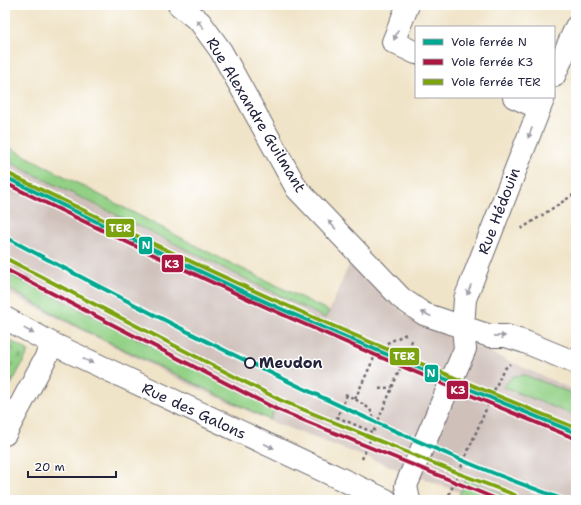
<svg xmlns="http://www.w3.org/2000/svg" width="581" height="505" font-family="'Shantell Sans',sans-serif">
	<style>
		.industrial { fill: #cfc0ba }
		.green { fill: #92d085; stroke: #5a7960 }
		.cemetery { fill: url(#cemetery-stones); stroke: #5a7960 }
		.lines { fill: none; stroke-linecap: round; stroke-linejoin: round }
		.street-casing { stroke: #6a666c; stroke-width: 24 }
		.path { stroke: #6a666c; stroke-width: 2.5; stroke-dasharray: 3 3; stroke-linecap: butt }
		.street { stroke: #fff; stroke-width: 22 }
		.rail-1-casing { stroke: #fff; stroke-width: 7 }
		.rail-2-casing { stroke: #fff; stroke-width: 7 }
		.rail-3-casing { stroke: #fff; stroke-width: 7 }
		.rail-1 { stroke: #00a88f; stroke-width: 4 }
		.rail-2 { stroke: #aa1743; stroke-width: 4 }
		.rail-3 { stroke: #7ba20f; stroke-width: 4 }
		.oneway { fill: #9c9ca7 }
		.stop-dot { fill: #fff; stroke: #22223b; stroke-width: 2 }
		.labels { text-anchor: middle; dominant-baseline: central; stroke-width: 3; stroke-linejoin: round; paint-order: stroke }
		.street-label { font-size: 15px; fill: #22223b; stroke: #fff }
		.stop-label { font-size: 15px; font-weight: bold; fill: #22223b; stroke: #fff; text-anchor: start }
		.line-badge { stroke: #fff; stroke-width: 1.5 }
		.badge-label { font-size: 11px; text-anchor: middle; font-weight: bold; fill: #fff }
	</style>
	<defs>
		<pattern id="cemetery-stones" width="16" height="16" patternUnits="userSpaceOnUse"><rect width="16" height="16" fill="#92d085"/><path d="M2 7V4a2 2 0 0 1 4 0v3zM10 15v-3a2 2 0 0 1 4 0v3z" fill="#7eb274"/></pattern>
	</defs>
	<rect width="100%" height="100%" fill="#fff"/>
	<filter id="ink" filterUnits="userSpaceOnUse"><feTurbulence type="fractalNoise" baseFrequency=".025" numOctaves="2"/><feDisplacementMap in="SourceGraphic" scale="8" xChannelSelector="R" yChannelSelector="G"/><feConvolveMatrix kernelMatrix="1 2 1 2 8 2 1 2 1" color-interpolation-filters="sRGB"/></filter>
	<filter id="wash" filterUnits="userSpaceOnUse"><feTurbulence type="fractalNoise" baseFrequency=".012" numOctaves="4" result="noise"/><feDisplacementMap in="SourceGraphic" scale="16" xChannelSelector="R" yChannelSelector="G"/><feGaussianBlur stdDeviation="0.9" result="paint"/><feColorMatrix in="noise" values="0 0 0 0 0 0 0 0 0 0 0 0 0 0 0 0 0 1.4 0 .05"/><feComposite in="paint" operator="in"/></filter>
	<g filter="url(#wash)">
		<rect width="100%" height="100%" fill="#f0e4c8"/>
		<path class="industrial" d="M5,156L104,210L329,311L350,263L406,315L576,391V500H480L272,422L188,384L5,292Z"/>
		<path class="green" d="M5,145L212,254L329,311L325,318L5,160Z
			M5,272L275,408L270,420L86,331L5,287Z
			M525,375L576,395V416L503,387L513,376Z
			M466,479L517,500H457Z"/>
		<path class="cemetery" d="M5,338L29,351L5,396Z"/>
	</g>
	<g filter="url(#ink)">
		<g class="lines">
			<defs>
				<path id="street" d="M179,5L200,22L221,51L297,189L401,298L424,314L490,336H506L525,342L576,363
					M408,5L393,42L416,53
					M554,76L576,27
					M514,97L539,108
					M5,318L53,344L386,500
					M5,434L53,344
					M409,500L406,486L408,481L465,349L463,327L465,299L544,97"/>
			</defs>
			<use href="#street" class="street-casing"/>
			<path class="path" d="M521,229L576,193
				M379,389L392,387
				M345,394L355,399L370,409L376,423
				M347,395L337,417L372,432
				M355,399L379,347L406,334
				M362,459L413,338
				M446,500L449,495L503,370L510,364"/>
			<use href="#street" class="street"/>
			<defs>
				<path id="rail-1" d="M5,177C95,221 186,266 277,307C376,351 476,392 576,433
					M5,237C158,318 312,397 471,464C502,477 533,488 564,500"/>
				<path id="rail-2" d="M5,183C95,227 185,271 277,312C375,356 474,397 574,438
					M5,269L276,409L499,500"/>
				<path id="rail-3" d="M7,173C97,217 187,261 279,302C377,346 476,387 576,428
					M7,259L280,400L460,474L515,495"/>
			</defs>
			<use href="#rail-1" class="rail-1-casing"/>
			<use href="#rail-2" class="rail-2-casing"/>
			<use href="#rail-3" class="rail-3-casing"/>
			<use href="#rail-1" class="rail-1"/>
			<use href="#rail-2" class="rail-2"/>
			<use href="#rail-3" class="rail-3"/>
		</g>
		<defs><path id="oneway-solid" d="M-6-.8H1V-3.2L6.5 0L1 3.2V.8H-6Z"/></defs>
		<g class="oneway">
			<use href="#oneway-solid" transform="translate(200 24) rotate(-132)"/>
			<use href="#oneway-solid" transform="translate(396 35) rotate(113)"/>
			<use href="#oneway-solid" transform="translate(530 133) rotate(111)"/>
			<use href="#oneway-solid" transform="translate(332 225) rotate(-133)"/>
			<use href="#oneway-solid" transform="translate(469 290) rotate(111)"/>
			<use href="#oneway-solid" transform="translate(426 314) rotate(-155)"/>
			<use href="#oneway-solid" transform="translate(29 331) rotate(29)"/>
			<use href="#oneway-solid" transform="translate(500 336) rotate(1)"/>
			<use href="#oneway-solid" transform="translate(88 361) rotate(25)"/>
			<use href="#oneway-solid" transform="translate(269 446) rotate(25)"/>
		</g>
	</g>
	<circle class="stop-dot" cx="250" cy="363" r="5"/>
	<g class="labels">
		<g class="street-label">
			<text transform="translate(256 115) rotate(59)">Rue Alexandre Guilmant</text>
			<text transform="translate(499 211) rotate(-69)">Rue Hédouin</text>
			<text transform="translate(194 411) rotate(25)">Rue des Galons</text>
		</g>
		<g class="stop-label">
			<text x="259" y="363">Meudon</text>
		</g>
	</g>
	<g class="line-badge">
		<rect x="105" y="218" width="30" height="20" rx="4" fill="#7ba20f"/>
		<rect x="138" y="236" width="15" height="19" rx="4" fill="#00a88f"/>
		<rect x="161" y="254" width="23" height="19" rx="4" fill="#aa1743"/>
		<rect x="389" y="347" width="31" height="19" rx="4" fill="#7ba20f"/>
		<rect x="424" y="364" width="15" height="19" rx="4" fill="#00a88f"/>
		<rect x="446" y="380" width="23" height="20" rx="4" fill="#aa1743"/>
	</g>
	<g class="badge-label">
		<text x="120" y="232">TER</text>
		<text x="146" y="249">N</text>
		<text x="172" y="268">K3</text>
		<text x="404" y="360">TER</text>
		<text x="431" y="377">N</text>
		<text x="458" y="394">K3</text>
	</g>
	<rect width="581" height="505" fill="none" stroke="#fff" stroke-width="20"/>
	<rect x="415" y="26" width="140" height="72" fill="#ffffff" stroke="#a7a7b1"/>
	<rect x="423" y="39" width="20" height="6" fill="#00a88f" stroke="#a7a7b1"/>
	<text x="451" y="46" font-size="12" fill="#22223b">Voie ferrée N</text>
	<rect x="423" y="59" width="20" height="6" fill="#aa1743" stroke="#a7a7b1"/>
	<text x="451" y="66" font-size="12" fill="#22223b">Voie ferrée K3</text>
	<rect x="423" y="79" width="20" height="6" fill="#7ba20f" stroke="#a7a7b1"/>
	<text x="451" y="86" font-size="12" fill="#22223b">Voie ferrée TER</text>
	<path d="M28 471v6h88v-6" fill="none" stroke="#22223b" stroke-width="2"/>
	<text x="34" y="471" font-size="12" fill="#22223b" stroke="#ffffff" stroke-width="3" paint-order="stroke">20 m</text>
</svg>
